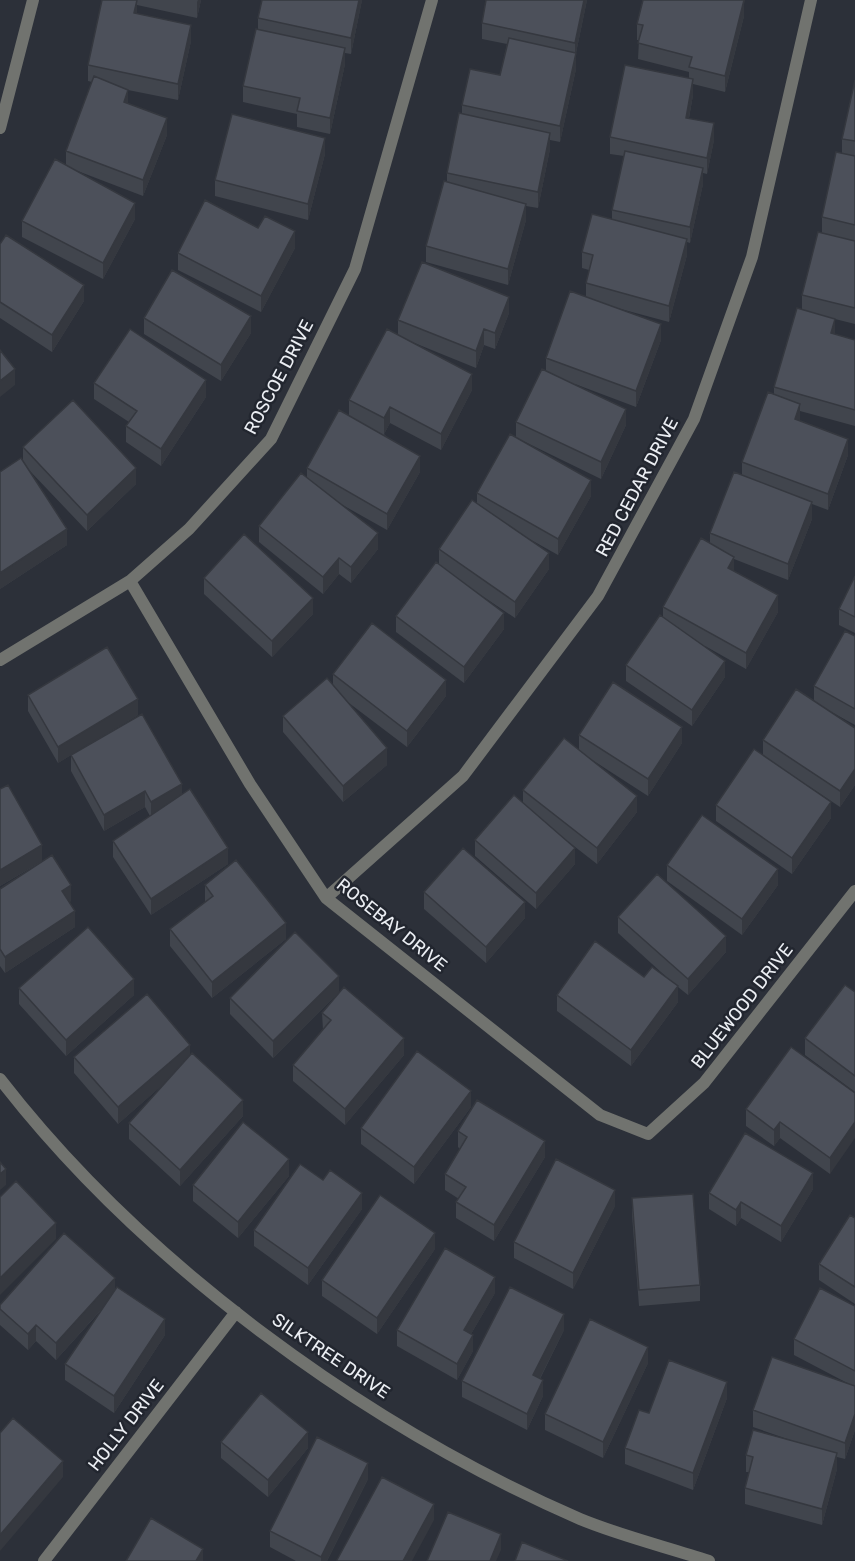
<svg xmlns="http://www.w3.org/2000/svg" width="855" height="1561" font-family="Rubik,sans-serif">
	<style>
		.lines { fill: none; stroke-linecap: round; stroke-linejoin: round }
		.minor { stroke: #71736f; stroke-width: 12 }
		.wall { fill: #41454d }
		.shaded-wall { fill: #35383f }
		.building { fill: #4c505a; stroke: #35383f; stroke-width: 1.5 }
		.labels { text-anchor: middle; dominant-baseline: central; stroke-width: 5; stroke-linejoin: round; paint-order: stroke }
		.street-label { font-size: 18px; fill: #ebeef3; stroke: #22262f }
	</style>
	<rect width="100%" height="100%" fill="#2c3039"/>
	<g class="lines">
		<path class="minor" d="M0,128L33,0
			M130,581L250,784L326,898L600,1115L648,1134L704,1083L855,891
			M0,660L130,581L189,529L271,439L355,269L432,0
			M326,898L463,776L598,596L694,419L752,257L811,0
			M0,1079C143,1264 366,1426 580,1519C621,1536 667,1547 709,1561
			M44,1561L236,1312"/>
	</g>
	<path class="wall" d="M102,0H201L197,18L137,5V14L191,41L178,100L128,90V104L167,135L143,196L75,170L135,219L103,279L22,237V221L66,166V151L92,82L88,81V65Z
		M362,0L351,54L345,53V64L330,134L297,127V114L243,102V86L258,29V18Z
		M587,0L576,53V69L560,142L550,140V149L538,208L526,206V220L508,285L426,262V246L447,182V173L462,114V105L500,75L507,44L482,39V23Z
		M744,5V16L725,92L693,84V95L689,118L714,140L707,174L703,173V184L690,243L687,242V255L669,322L617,308L661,340L636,407L575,384L626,425L601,479L523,441L591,496L558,555L524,536L549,569L515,618L466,585L504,629L464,683L396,632V616L439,565V549L477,503V493L516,437V422L546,371V358L586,296V283L589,270L582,268V252L612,219V210L624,156L610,154V137L689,78V72L638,59L639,40H637V24Z
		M855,80V241L839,237L855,241V324L835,319V335L855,340V426L800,411L799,421L848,455L828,510L812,504V519L788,580L734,559V571L778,612L746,669L705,646L725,677L692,726L626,681V665L663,617V607L710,543V533L742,475V462L774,395V387L802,309V295L822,233V217L842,153V139Z
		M325,154L308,220L215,196V180Z
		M0,244L84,301L52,352L0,318Z
		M295,248L261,312L178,270V253Z
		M509,313L495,349L484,345L476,368L412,342L472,390L441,450L390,423L384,434L420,472L387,530L339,503L378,549L351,583L339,574L323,594L259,542V526L307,477V468L349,416V400L398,335V320Z
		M144,318L251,333L221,381L144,334Z
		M94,383L206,397L161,466L126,442V426L129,422L94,399Z
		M23,447L136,484L87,531L29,470L67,545L0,589V472L23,461Z
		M855,576V633L839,625V609Z
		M204,578L313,614L272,657L204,594Z
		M855,636V725L826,709L855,728V785L840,807L807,785L831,818L792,874L716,821V805L763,754V740L814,701V686Z
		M333,674L446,696L407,747L345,700L387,765L343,802L283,732V716L333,686Z
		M28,695L138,715L72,755L182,795L228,864L151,915L113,857V841L150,816L145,807L104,831L71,771V755L58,763L28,711Z
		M579,735L682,743L648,796L583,754L637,812L597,864L561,836L575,864L536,909L475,856V840L523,803V790L579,750Z
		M0,789L42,861L71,901L69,902L75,927L5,973L0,966V889L41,862L0,886Z
		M667,865L778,885L742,935L667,881Z
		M205,885L286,939L212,998L170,946V929L205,902Z
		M424,892L525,918L486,963L424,909Z
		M618,917L726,952L688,995L678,987V1002L631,1066L557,1011V995L644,977L673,983L618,933Z
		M19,988L134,995L66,1056L19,1004Z
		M339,992L273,1058L230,1014V998Z
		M855,992V1092L805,1055V1038Z
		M322,1013L404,1055L345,1125L293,1081V1065L323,1030Z
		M190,1056L243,1116L180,1186L129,1139V1123L168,1080L118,1124L74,1073V1057Z
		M855,1093L830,1174L780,1138L774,1146L746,1126V1109Z
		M471,1107L414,1184L361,1144V1128Z
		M458,1131L545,1157L494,1241L456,1218V1202L459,1199L445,1190V1174L460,1149L458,1147Z
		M289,1176L238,1238L193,1201V1185Z
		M323,1180L362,1209L308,1285L254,1246V1230Z
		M813,1189L781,1242L741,1218L736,1226L709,1209V1193Z
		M632,1198L700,1285V1301L639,1306L632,1215Z
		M615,1206L573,1289L514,1258V1242Z
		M855,1218V1304L819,1280V1264Z
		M435,1249L377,1334L322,1296V1280Z
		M115,1290L165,1335L114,1413L65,1380V1364L103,1308L56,1360L36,1341L28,1350L0,1325V1305Z
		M495,1293L471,1334L473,1351L457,1380L397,1346V1330Z
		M855,1306V1430L845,1459L837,1457V1469L822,1525L745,1504V1488L749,1472H746V1455L796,1442L753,1427V1410L851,1385L794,1355V1339Z
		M564,1330L540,1379L543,1396L527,1430L462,1397V1381Z
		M648,1363L603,1458L545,1430V1414Z
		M727,1398L693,1490L625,1464V1448L649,1413Z
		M221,1442L308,1448L268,1497L221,1458Z
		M368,1479L327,1561H296L270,1547V1531Z"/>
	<path class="shaded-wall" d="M137,0V16L134,13Z
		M198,0H201L197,18V2Z
		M359,0H362L351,54V38Z
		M584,0H587L576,53V69L560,142V126L575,59V43Z
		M744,0H745L744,5V16L725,92V76Z
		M191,25V41L178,100V84Z
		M345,48V64L330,134V118Z
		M693,79V95L686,134V118Z
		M128,90V106L124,102Z
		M167,118V135L143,196V180Z
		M714,123V140L707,174V158Z
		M550,133V149L538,208V192Z
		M325,138V154L308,220V204Z
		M703,168V184L690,243V227Z
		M135,203V219L103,279V263Z
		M526,204V220L508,285V269Z
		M295,231V248L261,312V296Z
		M687,239V255L669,322V306Z
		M84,285V301L52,352V335Z
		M509,297V313L495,349V333Z
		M251,316V333L221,381V365Z
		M835,319V335L831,333Z
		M661,324V340L636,407V391Z
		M484,329V345L476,368V351Z
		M15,369V385L0,397V381Z
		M472,374V390L441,450V434Z
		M206,380V397L161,466V449Z
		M800,404V420L795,435V419Z
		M390,407V423L384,434V418Z
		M626,409V425L601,479V462Z
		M848,439V455L828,510V494Z
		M420,456V472L387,530V514Z
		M136,468V484L87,531V515Z
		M591,480V496L558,555V539Z
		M812,502V519L788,580V564Z
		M67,529V545L0,589V573Z
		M378,533V549L351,583V567Z
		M549,553V569L515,618V602Z
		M734,557V573L728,568Z
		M339,558V574L323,594V577Z
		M778,595V612L746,669V653Z
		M313,598V614L272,657V641Z
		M504,613V629L464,683V667Z
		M725,661V677L692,726V710Z
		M446,680V696L407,747V731Z
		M138,699V715L58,763V747Z
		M682,727V743L648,796V779Z
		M387,748V765L343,802V786Z
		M855,769V785L840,807V791Z
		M182,784V800L151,818V802Z
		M145,791V807L104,831V815Z
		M637,796V812L597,864V848Z
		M831,802V818L792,874V858Z
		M42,845V861L0,886V870Z
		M228,848V864L151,915V899Z
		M575,848V864L536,909V893Z
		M778,869V885L742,935V919Z
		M71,885V901L62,907V891Z
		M525,902V918L486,963V947Z
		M75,911V927L5,973V957Z
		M286,923V939L212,998V982Z
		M726,936V952L688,995V979Z
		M339,976V992L273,1058V1041Z
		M134,979V995L66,1056V1040Z
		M678,986V1002L631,1066V1050Z
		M404,1038V1055L345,1125V1109Z
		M190,1045V1061L118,1124V1107Z
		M471,1091V1107L414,1184V1167Z
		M243,1100V1116L180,1186V1170Z
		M780,1122V1138L774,1146V1130Z
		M855,1122V1138L830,1174V1158Z
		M545,1141V1157L494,1241V1225Z
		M289,1159V1176L238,1238V1222Z
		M6,1169V1185L0,1190V1174Z
		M813,1173V1189L781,1242V1226Z
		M615,1190V1206L573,1289V1273Z
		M362,1193V1209L308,1285V1268Z
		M741,1202V1218L736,1226V1210Z
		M56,1223V1239L0,1295V1278Z
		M435,1233V1249L377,1334V1318Z
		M495,1277V1293L464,1346V1330Z
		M115,1278V1294L56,1360V1343Z
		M564,1314V1330L533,1392V1375Z
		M165,1319V1335L114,1413V1396Z
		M36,1325V1341L28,1350V1334Z
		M473,1335V1351L457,1380V1364Z
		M648,1347V1363L603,1458V1442Z
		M543,1380V1396L527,1430V1414Z
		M727,1382V1398L693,1490V1473Z
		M855,1414V1430L845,1459V1443Z
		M308,1432V1448L268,1497V1480Z
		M837,1453V1469L822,1525V1509Z
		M63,1461V1477L0,1551V1535Z
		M368,1463V1479L327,1561H321V1557Z
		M434,1504V1520L412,1561H403Z
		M501,1534V1550L496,1561H490Z
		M203,1549V1561H196Z"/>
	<path class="building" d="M102,0H137L134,13L191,25L178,84L88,65Z
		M262,0H359L351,38L258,18Z
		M486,0H584L575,43L482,23Z
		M643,0H744L725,76L689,67L692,57L638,43L643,25L637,24Z
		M256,29L345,48L330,118L297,111L300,98L243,86Z
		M509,38L576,53L560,126L462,105L470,69L500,75Z
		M625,65L693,79L686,118L714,123L707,158L610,137Z
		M94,76L128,90L124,102L167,118L143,180L66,151Z
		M855,80V141L842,139Z
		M459,113L550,133L538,192L447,173Z
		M232,114L325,138L308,204L215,180Z
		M625,151L703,168L690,227L612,210Z
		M836,152L855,156V225L822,217Z
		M55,159L135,203L103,263L22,221Z
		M444,181L526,204L508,269L426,246Z
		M205,200L258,228L265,216L295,231L261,296L178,253Z
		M592,214L687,239L669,306L586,283L593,255L582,252Z
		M818,232L855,241V308L802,295Z
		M6,235L84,285L52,335L0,302V244Z
		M422,262L509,297L495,333L484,329L476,351L398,320Z
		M172,270L251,316L221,365L144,318Z
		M570,291L661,324L636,391L546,358Z
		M797,308L835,319L831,333L855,340V410L774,387Z
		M130,329L206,380L161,449L126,426L137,411L94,383Z
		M387,329L472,374L441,434L390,407L384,418L349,400Z
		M0,350L15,369L0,381Z
		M542,369L626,409L601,462L516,422Z
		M768,392L800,404L795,419L848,439L828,494L742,462Z
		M73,400L136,468L87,515L23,447Z
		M339,410L420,456L387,514L307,468Z
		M510,434L591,480L558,539L477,493Z
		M21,458L67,529L0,573V472Z
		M734,472L812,502L788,564L710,533Z
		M301,473L378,533L351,567L339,558L323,577L259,526Z
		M472,500L549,553L515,602L439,549Z
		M244,534L313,598L272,641L204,578Z
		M701,538L734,557L728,568L778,595L746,653L663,607Z
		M436,562L504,613L464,667L396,616Z
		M855,576V617L839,609Z
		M660,615L725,661L692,710L626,665Z
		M372,623L446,680L407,731L333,674Z
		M845,631L855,636V709L814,686Z
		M107,647L138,699L58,747L28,695Z
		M327,678L387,748L343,786L283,716Z
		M613,682L682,727L648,779L579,735Z
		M796,689L855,728V769L840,791L763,740Z
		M142,714L182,784L151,802L145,791L104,815L71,755Z
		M564,738L637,796L597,848L523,790Z
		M754,749L831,802L792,858L716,805Z
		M8,785L42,845L0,870V789Z
		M190,789L228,848L151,899L113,841Z
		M514,795L575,848L536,893L475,840Z
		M702,815L778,869L742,919L667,865Z
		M463,848L525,902L486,947L424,892Z
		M52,855L71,885L62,891L75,911L5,957L0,949V889Z
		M236,860L286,923L212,982L170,929L213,896L205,885Z
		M657,874L726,936L688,979L618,917Z
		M88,927L134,979L66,1040L19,988Z
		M295,932L339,976L273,1041L230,998Z
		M595,941L644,977L652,967L678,986L631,1050L557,995Z
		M845,985L855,992V1076L805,1038Z
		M344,987L404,1038L345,1109L293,1065L331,1020L322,1013Z
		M147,994L190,1045L118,1107L74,1057Z
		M791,1047L855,1093V1122L830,1158L780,1122L774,1130L746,1109Z
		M417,1051L471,1091L414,1167L361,1128Z
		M192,1053L243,1100L180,1170L129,1123Z
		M477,1100L545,1141L494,1225L456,1202L466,1187L445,1174L467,1137L458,1131Z
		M243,1122L289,1159L238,1222L193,1185Z
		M745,1133L813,1173L781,1226L741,1202L736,1210L709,1193Z
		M556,1159L615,1190L573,1273L514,1242Z
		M0,1162L6,1169L0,1174Z
		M300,1164L323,1180L330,1170L362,1193L308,1268L254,1230Z
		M16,1181L56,1223L0,1278V1197Z
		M693,1194L700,1285L639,1290L632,1198Z
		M380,1195L435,1233L377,1318L322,1280Z
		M850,1215L855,1218V1287L819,1264Z
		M64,1233L115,1278L56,1343L36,1325L28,1334L0,1309V1305Z
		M445,1248L495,1277L464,1330L473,1335L457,1364L397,1330Z
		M117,1287L165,1319L114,1396L65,1364Z
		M510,1287L564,1314L533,1375L543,1380L527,1414L462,1381Z
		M820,1288L855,1306V1371L794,1339Z
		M590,1319L648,1347L603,1442L545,1414Z
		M772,1357L855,1386V1414L845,1443L753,1410Z
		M669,1360L727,1382L693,1473L625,1448L639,1410L649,1413Z
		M261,1393L308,1432L268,1480L221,1442Z
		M13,1418L63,1461L0,1535V1433Z
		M753,1430L837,1453L822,1509L745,1488L753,1457L746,1455Z
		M317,1437L368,1463L321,1557L270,1531Z
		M382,1477L434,1504L403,1561H338L337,1560Z
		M448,1512L501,1534L490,1561H427Z
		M151,1518L203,1549L196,1561H126Z
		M522,1542L568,1561H515Z"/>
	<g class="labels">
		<g class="street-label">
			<text transform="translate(279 377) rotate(-62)">ROSCOE DRIVE</text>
			<text transform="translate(637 487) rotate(-62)">RED CEDAR DRIVE</text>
			<text transform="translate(392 925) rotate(39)">ROSEBAY DRIVE</text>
			<text transform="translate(742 1006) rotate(-52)">BLUEWOOD DRIVE</text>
			<text transform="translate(331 1356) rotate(34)">SILKTREE DRIVE</text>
			<text transform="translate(126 1425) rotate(-52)">HOLLY DRIVE</text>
		</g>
	</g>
</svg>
